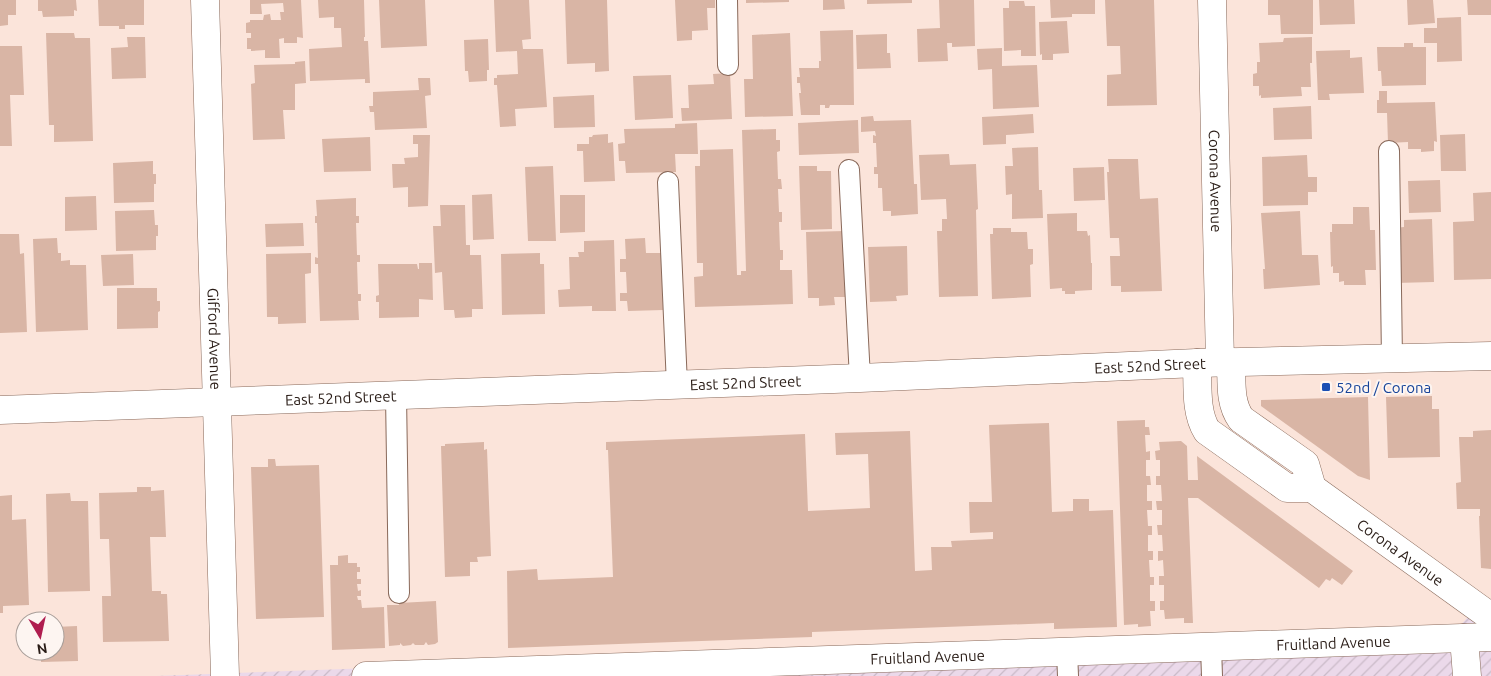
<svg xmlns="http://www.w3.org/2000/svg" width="1491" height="676" font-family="Ubuntu,sans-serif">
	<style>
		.industrial { fill: url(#industrial-furrows) }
		.building { fill: #d9b5a5 }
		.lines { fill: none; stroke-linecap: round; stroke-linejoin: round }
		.lane-casing { stroke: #89695a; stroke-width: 22 }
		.street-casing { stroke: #89695a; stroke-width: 29 }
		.secondary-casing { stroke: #89695a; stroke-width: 29 }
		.lane { stroke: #fff; stroke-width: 20 }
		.street { stroke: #fff; stroke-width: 28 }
		.secondary { stroke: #fff; stroke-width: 28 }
		.transit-dot { fill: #1a4fb4; stroke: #fdf5f1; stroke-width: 2 }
		.labels { text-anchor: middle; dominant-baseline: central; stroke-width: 4; stroke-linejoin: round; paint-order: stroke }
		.street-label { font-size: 15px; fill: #291c16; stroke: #fdf5f1 }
		.transit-label { font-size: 15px; fill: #164399; stroke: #fdf5f1; text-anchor: start }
	</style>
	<defs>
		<pattern id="industrial-furrows" width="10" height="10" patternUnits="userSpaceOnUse" patternTransform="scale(1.25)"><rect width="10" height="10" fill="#ebd9ea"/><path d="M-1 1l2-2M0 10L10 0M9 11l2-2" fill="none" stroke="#cabac8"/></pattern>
	</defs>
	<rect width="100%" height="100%" fill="#fbe4da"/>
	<path class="industrial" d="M1476,608L1491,609V676H156L372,668L1449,638Z"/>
	<path class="building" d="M0,0H16V15H8V25L0,26Z
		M38,0H76L77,11L74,10V16L43,17L42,11H38Z
		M98,0H144V25H125V29H119V26H99Z
		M250,0H301L303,38L297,37V43H284V38L279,39L280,58H265V50L251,51V49H247V38H251V33H246V23L250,22V20H263L264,15L270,14L271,20H281L280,12H284L283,3L261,4L262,14H250Z
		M318,0H364L365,37H364V41H368L370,83H365V79L310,81L309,49L342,47L341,28H334V17L319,18Z
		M379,0H425L427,46L381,48Z
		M494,0H529L531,39L522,40L523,49H543L547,107L515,109L516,126L500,127L497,85H494V78H497V75L518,74L517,51L496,52Z
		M565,0H607L609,71L595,72V63L567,64Z
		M675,0H715V8H707L708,30L692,31V40L677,41Z
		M746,0H789V2L746,3Z
		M823,0H844L845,9L823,10Z
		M867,0H912V3L867,4Z
		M939,0H974L975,46L952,47V43H947L948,61L918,62L917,29L940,28Z
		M1050,0H1095V14H1072V17L1051,18Z
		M1105,0H1154L1157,105L1107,106V75L1121,74L1120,46H1107Z
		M1268,0H1313V34H1281L1280,15H1268Z
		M1319,0H1354L1355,24L1320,25Z
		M1407,0H1433L1435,23L1408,25Z
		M1467,0H1491V15H1468Z
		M1009,1H1024L1025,6H1035L1036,56H1021V50L1004,51L1003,8H1009Z
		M1461,17L1462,61L1437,62V43H1424V28H1437V18Z
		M1067,21L1069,53L1053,54V60H1042V54L1040,55L1039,22Z
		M853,30L854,105H830L829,108H825V105H820V115H801L799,93H801L800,83H797V77H800L799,68H819V61H821L820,31Z
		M46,33H74L75,38H90L93,141L54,142V125H49Z
		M790,33L793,116L745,117L744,79H753L752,35Z
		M887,34V53H890L891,68L857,69L856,35Z
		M127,37H145L146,78L112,79L111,48L128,47Z
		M1312,37V63H1310L1311,87H1301L1302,96L1261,98V95L1259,96V86H1253V74L1257,73V62H1260L1259,43L1283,42L1284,38Z
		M488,39L489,70H487V81L469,82L468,71H465L464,40Z
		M1404,43H1413V47H1426V85L1382,86L1381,71H1378L1377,47H1404Z
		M0,46H22L24,95H10L12,146H0Z
		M1002,48V66L1037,65L1039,107L993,109L992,69L978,70L977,49Z
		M1350,50V58L1362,57L1364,93L1329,94L1330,100H1318L1316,51Z
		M305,61L306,83L295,84V110H283L285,139L253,140L251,84L255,83L254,65L295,64V62Z
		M730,73L732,119L682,121L681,108H689L688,85L714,84L713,74Z
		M671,75L673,118L635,120L633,76Z
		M418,78H430L431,95L425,96L427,128L375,130L374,112H370L369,106H373V92L419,90Z
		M1379,91H1387V103L1435,102L1437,142L1434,141V151L1421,152V149H1408V142L1388,143L1387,113H1377V100H1379Z
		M594,95L595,127L554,128L553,97Z
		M1311,106L1312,139L1274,140L1273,108Z
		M1033,114L1034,133L1006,135V144L983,145L982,117Z
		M873,116L874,121L911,120L914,184H917L918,214L891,216V211H883L882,188H878V174H874V167H877L876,143H873V135L876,136L875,131L861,132V117Z
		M858,120L859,153L799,155L798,123Z
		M697,123L698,154H675L676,172L626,173L625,161H619L618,144L625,143L624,129L675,128V124Z
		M776,129V140H780V151L777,152L778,179H781L782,189H778L779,212H782V222H779L780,250H783V260H780V270H792L793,304L695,307L694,277L703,276V263H697L695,166H700V150L733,149L737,275H741V271H746L742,130Z
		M608,134V143L613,142L615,181L584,182L583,151H577V144H589V137H592L593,135Z
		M1465,134L1466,171H1441L1440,135Z
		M413,135H430L428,206L408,207V187L393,188L392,164H405L404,158L418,157V144H413Z
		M370,137L371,171L324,172L322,139Z
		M1038,147L1039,190H1042L1043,218L1012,219V194L1006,195L1005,166H1013L1012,148Z
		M949,154L950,165L976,164L978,209L976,210L978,296L939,297L937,231H942V219H947L946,199L921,200L919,155Z
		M1307,155L1308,177H1317V192H1308V205L1263,206L1262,157Z
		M1108,159H1138L1140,199L1158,198L1162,291L1121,292V286H1111L1110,256H1120L1119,238H1110L1107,172H1109Z
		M153,161V174H156V184H154V202L114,203L113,163Z
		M553,166L556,241H528L525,167Z
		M799,166H817V171H831L832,229L801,230Z
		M1104,167L1105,200L1074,201L1073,168Z
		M1440,180L1441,212L1409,213L1408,181Z
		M1491,192V279L1454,280L1453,222L1474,221L1473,193Z
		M492,194L494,239L473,240L472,195Z
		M560,195H585V232L560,233Z
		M96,196L97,230L65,231V197Z
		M356,198V216H359V223H356L357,255H360V262H357L358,294H361V301H358L359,320L320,321L318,264H315V257L318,258L317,223H315V216H317L316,200Z
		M440,205H465L466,245H470V255H481L483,309H472V317L455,318L454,310H444L442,272L435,273L433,226H441Z
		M1353,207H1369L1370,230H1375L1376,270H1365L1366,285H1344V281L1339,282V273H1333V266L1331,267L1330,232H1332V224H1353Z
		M154,210L155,225H158V236H156V250L116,251L115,211Z
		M1300,211L1302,255H1318L1320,285L1264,289L1263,269H1265L1261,213Z
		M1077,213V231H1087L1088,236L1090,235L1091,263H1092V290L1075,291V294H1065V291H1062V288L1050,289L1047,214Z
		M1432,219L1434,282L1395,283L1394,228L1404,227V220Z
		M303,223L304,246L266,247L265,224Z
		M993,228H1011V232H1027L1028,249H1033V264L1030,265L1031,297L992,299L990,234H993Z
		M845,231L847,297H834L835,305L819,306V298H808L806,232Z
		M0,234H19L20,254L24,253L27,332L0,333Z
		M57,238L58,253H61V261L70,260V265H86L88,330L36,332L33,239Z
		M645,238L646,253H661L663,310L628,311L627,301H620V293H627L626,272H620V259H626L625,239Z
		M614,240L616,311H592V306L559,307L558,290L570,289L569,257H579L578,252H584V241Z
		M907,246L908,295L896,296L897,301L870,302L868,247Z
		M311,253V273L305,274L306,323L278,324V317H267L266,254Z
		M540,253V264H544L545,314L502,315L501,254Z
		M133,254L134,285L103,286L101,255Z
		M419,263H432L433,300L419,299V317L379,318V302H376V296L379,295L378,264H417L418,269H419Z
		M117,288H157V301H160V311L158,312V328L117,329Z
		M1432,396V409H1439L1440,457L1388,458L1386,397Z
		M1368,397L1370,480L1358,476L1261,406V400Z
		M1145,420V427H1149L1150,435H1145L1146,452L1150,451V460H1146V476H1150L1151,485H1147V501H1152V510H1147L1148,526H1152V535H1148V551H1153V560H1149L1150,577H1154V585H1150V601H1155V611H1150L1151,626L1138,627V624L1124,625L1117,421Z
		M1049,423L1052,512L1073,511V499H1089V511L1113,510L1117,627L1054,629V623L812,632V637L508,648L507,571L537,569L538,580L613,577L608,450H606V442L805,434L808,511L870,508L868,454L836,455L835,433L910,431L915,571L932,570L931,547H952L951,541L993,539V532L970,533L969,502H992L989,425Z
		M1491,430V569L1481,568L1479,516H1480V509H1457L1456,483L1461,482L1459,437H1473V431Z
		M1181,441L1187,446L1188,480H1198L1197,456L1353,571L1342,585L1332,578L1330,581L1326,579L1319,588L1198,498H1188L1193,623H1184V618L1165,619L1164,610H1160V601H1164V585H1159V576H1164L1163,560L1158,561V551H1163L1162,535H1158L1157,525H1162V510H1157L1156,501H1162L1161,485H1156V476H1160V460H1156L1155,451L1160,450L1159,442Z
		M484,442V450L487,449L491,556L477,557L478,562H470V576L445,577L441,446H445V444Z
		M268,459H275L276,466L319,465L324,617L256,619L251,467H268Z
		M137,487H151V491L164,490L166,537H150L152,591H161V594H167L169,641L103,642L102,596H111L109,539H100L99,493L137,492Z
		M70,493L71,501H88L90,591L48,592L46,494Z
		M12,495V520L26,519L29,605L3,606V613H0V496Z
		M348,555V563H357V567H360V572H357V579H361V584H357L358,591L361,590V596H357L358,600H361L362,608L384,607L385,648L332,650L330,565H338V556Z
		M436,601L438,642L435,644L428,645L426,642L424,645H415L413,643L411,645L403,646L400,643V645L389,646L387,605H399V603Z
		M77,626L78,661L41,662V651H55V627Z"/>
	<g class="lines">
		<defs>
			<path id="lane" d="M727,0L728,65
				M1389,151L1392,359
				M849,170L860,378
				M668,182L677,385
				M396,395L399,593
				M1211,647L1212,676
				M1067,651L1068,676"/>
			<g id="street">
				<path id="s1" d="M205,0L225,676"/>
				<path id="s2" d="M1212,0L1220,362"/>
				<path d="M1231,362C1232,381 1229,402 1241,419L1305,464L1312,488"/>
				<path id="s3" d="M1197,363C1198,385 1195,412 1207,431L1287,488H1312L1491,617"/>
				<path id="s4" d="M0,410L860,378L1197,363L1491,356"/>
				<path d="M1464,638L1467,676"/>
			</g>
			<g id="secondary">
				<path id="s5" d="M366,676L1491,637"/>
			</g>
		</defs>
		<use href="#lane" class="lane-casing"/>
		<use href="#street" class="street-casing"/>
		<use href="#secondary" class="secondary-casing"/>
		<use href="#lane" class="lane"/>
		<use href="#street" class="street"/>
		<use href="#secondary" class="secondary"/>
	</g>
	<rect class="transit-dot" x="1321" y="382" width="10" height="10" rx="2.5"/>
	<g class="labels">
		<g class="street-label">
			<text stroke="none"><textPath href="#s2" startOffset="181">Corona Avenue</textPath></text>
			<text stroke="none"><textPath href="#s1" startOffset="339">Gifford Avenue</textPath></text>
			<text stroke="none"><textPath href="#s4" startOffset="1151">East 52nd Street</textPath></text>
			<text stroke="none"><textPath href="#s4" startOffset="746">East 52nd Street</textPath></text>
			<text stroke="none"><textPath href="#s4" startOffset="341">East 52nd Street</textPath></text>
			<text stroke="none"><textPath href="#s3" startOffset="302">Corona Avenue</textPath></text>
			<text stroke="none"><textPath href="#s5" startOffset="968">Fruitland Avenue</textPath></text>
			<text stroke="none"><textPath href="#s5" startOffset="562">Fruitland Avenue</textPath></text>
		</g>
		<g class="transit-label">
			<text x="1336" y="387">52nd / Corona</text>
		</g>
	</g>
	<g transform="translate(40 636) rotate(171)"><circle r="24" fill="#fdf5f1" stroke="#a89e99"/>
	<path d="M0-4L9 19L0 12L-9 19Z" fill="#af1d4f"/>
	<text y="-8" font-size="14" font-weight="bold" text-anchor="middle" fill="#291c16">N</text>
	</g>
</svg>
